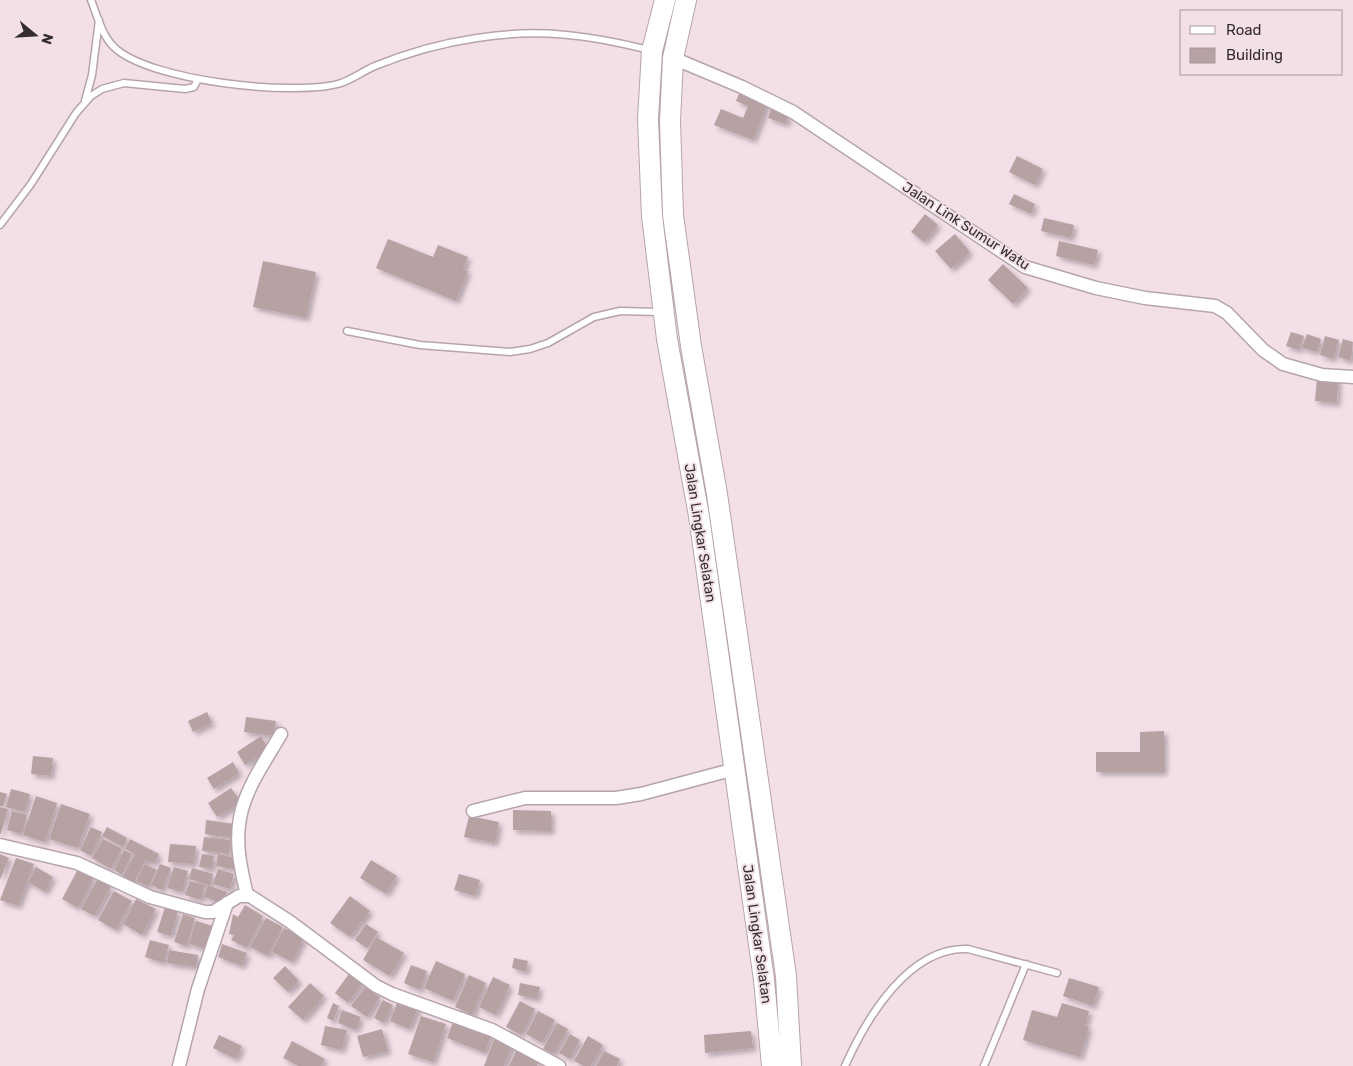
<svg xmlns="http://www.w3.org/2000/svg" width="1353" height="1066" font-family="Rubik,sans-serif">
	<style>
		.building { fill: #b6a1a3; filter: url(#shadow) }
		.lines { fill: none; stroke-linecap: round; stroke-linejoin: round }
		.service-casing { stroke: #b6a4ac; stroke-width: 9 }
		.minor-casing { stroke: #b6a4ac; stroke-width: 15 }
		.trunk-casing { stroke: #b6a4ac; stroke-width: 22 }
		.service { stroke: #fff; stroke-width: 6 }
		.minor { stroke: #fff; stroke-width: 12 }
		.trunk { stroke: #fff; stroke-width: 20 }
		.labels { text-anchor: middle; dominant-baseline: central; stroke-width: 4; stroke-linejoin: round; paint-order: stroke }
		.street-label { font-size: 14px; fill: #342d30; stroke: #f3dfe8 }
	</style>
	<defs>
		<filter id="shadow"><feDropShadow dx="3.5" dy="3.5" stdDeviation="2.5" flood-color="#0004"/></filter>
	</defs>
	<rect width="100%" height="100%" fill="#f3dfe8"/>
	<path class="building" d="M740,91L768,102L753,140L714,125L721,109L743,118L748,106L736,101Z
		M771,109L789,115L786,124L768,118Z
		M1017,156L1043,169L1035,185L1009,172Z
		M1014,194L1035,204L1031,214L1009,204Z
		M925,214L938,225L924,242L911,232Z
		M1044,218L1074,225L1071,238L1041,231Z
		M955,234L970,252L951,269L935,251Z
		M388,239L433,257L438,245L468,257L463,269L468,271L456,301L376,268Z
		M1059,241L1098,250L1094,265L1056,256Z
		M263,261L316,272L306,318L253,307Z
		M1003,264L1028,288L1013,304L988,280Z
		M1291,332L1304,336L1299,350L1286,346Z
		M1307,334L1321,339L1317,352L1302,348Z
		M1325,336L1339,340L1333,359L1320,355Z
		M1343,339L1353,342L1351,361L1338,357Z
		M1317,378L1338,379L1337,403L1315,401Z
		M207,712L212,723L193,732L188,721Z
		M246,717L276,721L274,736L244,732Z
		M1164,731V772H1096V752H1140V732Z
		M261,736L269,750L245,765L237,752Z
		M33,756L53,758L51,776L31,774Z
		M233,762L239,773L214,789L207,778Z
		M231,788L241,802L217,817L208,803Z
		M11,789L30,794L25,812L6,807Z
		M0,792L7,794L3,807L0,806Z
		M36,796L57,803L45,842L23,835Z
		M61,804L90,814L78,848L49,839Z
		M0,807L8,809L1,834H0Z
		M513,810L551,811V831L513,830Z
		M12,811L27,815L22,834L7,830Z
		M469,816L499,822L495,843L464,837Z
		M206,820L235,824L233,838L205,834Z
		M91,827L102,832L91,856L80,850Z
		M107,827L127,838L123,847L102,836Z
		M204,837L231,840L229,854L202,851Z
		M103,839L122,849L111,869L92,858Z
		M130,839L159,854L154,864L146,860L134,882L123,876L135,854L125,849Z
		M170,844L196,846L194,864L168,862Z
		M124,850L132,854L122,875L114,870Z
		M0,854L9,858L0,880Z
		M202,854L214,856L212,869L199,867Z
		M218,854L237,858L234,869L216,866Z
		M16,858L34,864L18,906L0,900Z
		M371,860L397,876L386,894L360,878Z
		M145,864L157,870L148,887L136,881Z
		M160,864L171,868L162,890L151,885Z
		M36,867L53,877L45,892L28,882Z
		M174,867L188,871L182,892L167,888Z
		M192,868L213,874L210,886L227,892L223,904L204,897L208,885L189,879Z
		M78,869L94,877L78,908L62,899Z
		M218,869L234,874L230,889L213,884Z
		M459,874L480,880L475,896L454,890Z
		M97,880L111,887L95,916L81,909Z
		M190,881L205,885L201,900L185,895Z
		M114,891L132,901L116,930L98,920Z
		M350,896L370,911L350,937L330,923Z
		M136,899L156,909L142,935L123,924Z
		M245,905L263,916L247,948L231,940L234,935L229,934L233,914L238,917Z
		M165,907L178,911L171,936L157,932Z
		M183,914L195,918L187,946L174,942Z
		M266,918L283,927L268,956L250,947Z
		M196,921L216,927L209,950L189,944Z
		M366,924L378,932L367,948L355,940Z
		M284,928L304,938L292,962L272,952Z
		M376,937L404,953L390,976L363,960Z
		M150,940L169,945L164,963L145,957Z
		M222,944L247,953L242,966L218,957Z
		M169,950L198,955L196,967L167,963Z
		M514,958L528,961L526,972L512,968Z
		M436,961L465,974L453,1001L424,988Z
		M411,965L427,971L420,990L404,983Z
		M285,966L299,981L288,992L273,978Z
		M351,971L364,981L348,1003L335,993Z
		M469,975L486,983L472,1015L455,1007Z
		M493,977L510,985L496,1015L479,1007Z
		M1069,978L1099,987L1093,1006L1063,996Z
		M310,983L324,996L303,1020L288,1007Z
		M520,983L540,987L537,999L518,995Z
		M365,987L380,997L367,1017L351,1006Z
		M399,998L419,1006L409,1029L390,1021Z
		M383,1000L393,1005L384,1023L374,1018Z
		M520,1001L535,1009L521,1035L506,1027Z
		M333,1003L339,1006L333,1021L327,1018Z
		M1062,1003L1089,1011L1085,1026L1089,1027L1080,1057L1023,1040L1032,1010L1057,1017Z
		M342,1010L361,1017L356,1030L338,1023Z
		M538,1011L555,1020L542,1043L526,1034Z
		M421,1016L446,1024L433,1062L408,1054Z
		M454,1019L492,1033L485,1053L447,1038Z
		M557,1023L568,1029L554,1054L543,1049Z
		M325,1026L347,1030L342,1050L321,1045Z
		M382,1029L388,1051L363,1057L357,1036Z
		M751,1031L753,1048L705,1053L704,1035Z
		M570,1034L580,1040L570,1059L559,1053Z
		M219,1035L242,1046L236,1059L213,1048Z
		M588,1036L603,1045L591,1066H584L574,1061Z
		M495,1037L513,1045L504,1066H484Z
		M292,1041L325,1059L321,1066H299L283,1058Z
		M516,1051L539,1060L537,1066H509Z
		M604,1051L620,1059L617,1066H596Z"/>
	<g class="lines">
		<defs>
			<path id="service" d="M91,0C97,15 102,36 114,47C148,81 296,97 341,83C353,79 363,71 375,66C407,53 442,43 477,38C538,28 589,35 649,50
				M85,101L92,75L99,20
				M0,225L31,184L76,113L91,96L102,89L124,83L185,89L194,87L198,79
				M347,331L420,345L510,352L530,349L548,343L594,317L620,311L660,312
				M845,1066C866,1019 909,946 968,949L1057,973
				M984,1066L1026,964"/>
			<path id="minor" d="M673,58L742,87L793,112L1025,267L1096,288L1145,298L1215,306L1227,313L1263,350L1283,364L1322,375L1353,377
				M473,811L525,798H616L641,794L735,769
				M0,845L77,863L150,897L205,912H213L239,896H250L289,921L376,986L392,994L492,1030L559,1066
				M247,895C241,870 235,844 240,818C245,789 266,760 281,734
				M179,1066L198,989L227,903"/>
			<path id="trunk" d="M665,0L652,51L648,119L652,216L667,339L699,516L764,980L772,1066
				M686,0L673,58L670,121L673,215L691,346L717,494L786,976L791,1066"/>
		</defs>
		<use href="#service" class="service-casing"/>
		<use href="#minor" class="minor-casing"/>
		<use href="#trunk" class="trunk-casing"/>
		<use href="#service" class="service"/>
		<use href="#minor" class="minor"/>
		<use href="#trunk" class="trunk"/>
	</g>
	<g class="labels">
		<g class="street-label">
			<text transform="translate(966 226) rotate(33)">Jalan Link Sumur Watu</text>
			<text transform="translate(700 533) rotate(81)">Jalan Lingkar Selatan</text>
			<text transform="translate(757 934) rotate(82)">Jalan Lingkar Selatan</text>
		</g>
	</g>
	<rect x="1180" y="10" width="162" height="65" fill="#f3dfe8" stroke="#a7989e"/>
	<rect x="1190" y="26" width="25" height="8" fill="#ffffff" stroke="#a7989e"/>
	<text x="1226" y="35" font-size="15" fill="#342d30">Road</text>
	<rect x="1190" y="48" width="25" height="15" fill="#b6a1a3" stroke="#a7989e"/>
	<text x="1226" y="60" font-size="15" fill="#342d30">Building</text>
	<g transform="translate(35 35) rotate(108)" stroke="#f3dfe8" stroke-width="4" paint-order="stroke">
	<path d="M0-4L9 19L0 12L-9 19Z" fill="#342d30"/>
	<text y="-8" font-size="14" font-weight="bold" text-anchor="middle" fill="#342d30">N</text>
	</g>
</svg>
